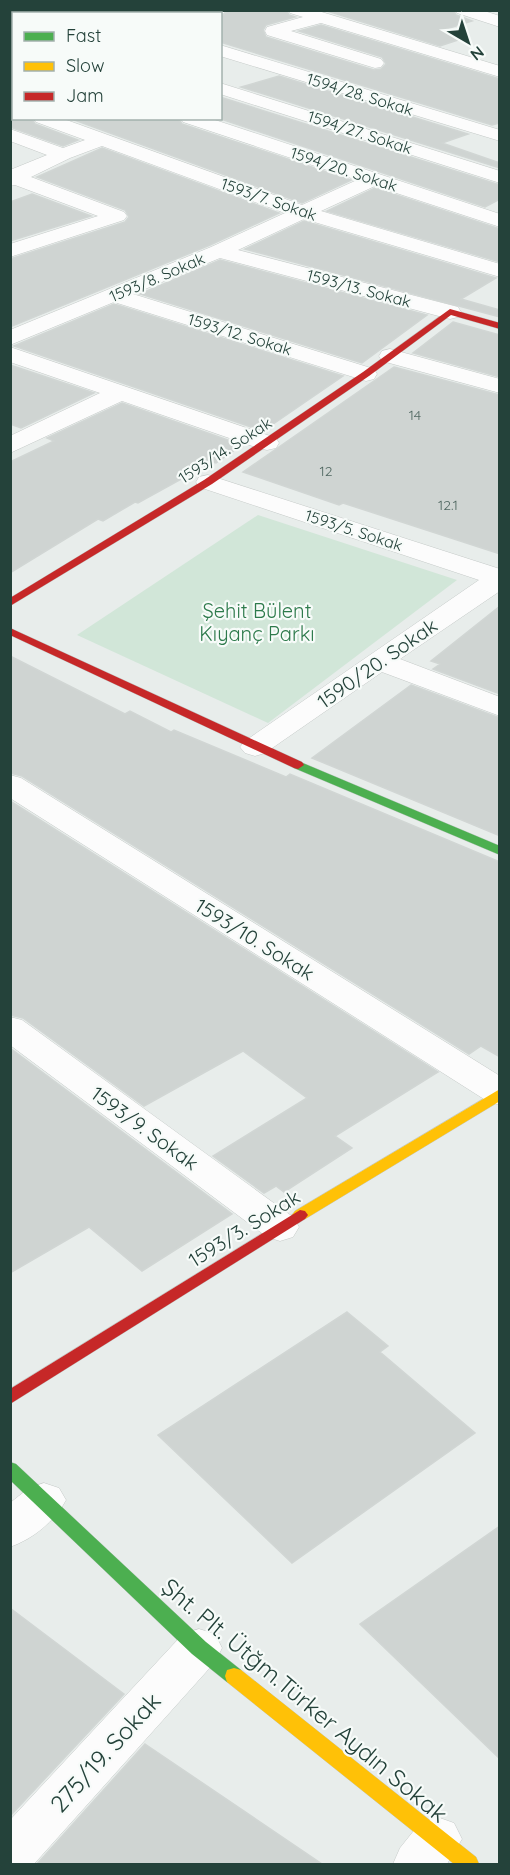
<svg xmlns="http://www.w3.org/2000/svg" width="510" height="1875" font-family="Quicksand,sans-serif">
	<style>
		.green { fill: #d1e6d8 }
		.building { fill: #cfd4d2; stroke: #d1d6d4; stroke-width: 1.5 }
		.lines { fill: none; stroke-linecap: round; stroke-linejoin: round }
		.street-casing { stroke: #c5cac8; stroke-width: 1 }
		.fast-casing { stroke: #c3cbc8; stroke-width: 1 }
		.slow-casing { stroke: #c3cbc8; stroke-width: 1 }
		.jam-casing { stroke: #c3cbc8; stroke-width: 1 }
		.street { fill: #fcfcfc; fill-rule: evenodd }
		.fast { fill: #4caf50; fill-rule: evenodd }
		.slow { fill: #ffc107; fill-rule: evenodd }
		.jam { fill: #c62828; fill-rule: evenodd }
		.labels { text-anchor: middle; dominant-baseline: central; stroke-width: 4.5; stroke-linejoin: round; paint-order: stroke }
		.far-number-label { font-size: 14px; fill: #506761 }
		.far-street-label { font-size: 16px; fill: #24423a; stroke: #f7fbf9 }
		.park-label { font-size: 20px; fill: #2d7a4b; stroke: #f7fbf9 }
		.street-label { font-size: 20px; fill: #24423a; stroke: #f7fbf9 }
		.near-street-label { font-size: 24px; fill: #24423a; stroke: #f7fbf9 }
	</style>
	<rect width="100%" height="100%" fill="#e8edeb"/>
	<path class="green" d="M258,515L457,580L268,723L77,635Z"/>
	<path class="building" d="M230,10H286L289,15L295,17L266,25L263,30L266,37L374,70L381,69L386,64L382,57L299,31L321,25L500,79V123L492,125L220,42V17Z
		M324,10H453L456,15L472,21L443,30L467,37L440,46Z
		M279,76L468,134L442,143L500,163V168L241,87Z
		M220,97L500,185V199L485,207L218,118H220Z
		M10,118H31L35,124L78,140L63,146L10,127Z
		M69,118H178L182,124L351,180L302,203Z
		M102,148L279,213L210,245L10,327V259L125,222L129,217L125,210L37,177Z
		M375,188L500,229V262L327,211Z
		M32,194L91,216L10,241V202Z
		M304,221L496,278L461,299L500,310V317L245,249Z
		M220,260L427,315L362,363L140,294Z
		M114,304L343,376L263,431L14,346Z
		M453,322L500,335V377L413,353Z
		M10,365L94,393L21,428L10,424Z
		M394,367L500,395V554L343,503L339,505L243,472Z
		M122,403L242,445L216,463L212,462L138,503L135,502L103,521L98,519L10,573V462L54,441L47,438Z
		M500,606V694L433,669L440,664L431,661Z
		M10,656L125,714L130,711L171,732L174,730L286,777L290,774L500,862V1057L481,1046L469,1054L22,776L10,773Z
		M411,685L500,718V836L312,758Z
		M10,801L438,1072L335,1136L352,1148L284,1192L276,1186L264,1193L213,1156L307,1098L243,1051L144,1106L23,1018L10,1015Z
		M10,1048L232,1214L142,1271L89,1227L10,1273Z
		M347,1312L388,1346L380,1352L475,1433L292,1563L158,1435Z
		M500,1526V1759L360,1624Z
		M10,1608L124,1694L10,1816Z
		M145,1744L322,1864H37Z"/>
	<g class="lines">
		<defs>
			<path id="street" d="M78,10H103L101,14H76Z
				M203,10H228L220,15V14H201Z
				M288,10H315L500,66V77L321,23L291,31L381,59L384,63L381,67L375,68L267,35L265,31L267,27L303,17L290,13Z
				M455,10H481L500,16V27L457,13Z
				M10,31L14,32V43L10,42Z
				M220,45L500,130V141L220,56Z
				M14,60V70L10,71V61Z
				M220,83L500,171V183L220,94Z
				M10,102H14V113H10Z
				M33,118H61L302,205L357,180L183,122L180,118H209L500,214V227L375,186L321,211L500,264V277L304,219L238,250L458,307L461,312L458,317L450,319L220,258L133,294L374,369L377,374L374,379L366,381L114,302L10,345V330L211,247L285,213L102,146L70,158L31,177L124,212L127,216L124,220L10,257V244L98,216L15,185L10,186V170L47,155L10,141V129L63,148L85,140L36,122Z
				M10,347L276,438L279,443L276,448L267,450L258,448L122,401L10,453V436L100,393L10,362Z
				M390,349L500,379V393L382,361L379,356L382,351Z
				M208,475L500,569V591L400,659L500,697V716L382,672L265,753L255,756L245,753L240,747L245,741L479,580L199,487L196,482L199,477Z
				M10,775L21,778L500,1076V1105L487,1101L10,798Z
				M10,1017L22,1020L293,1217L299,1227L293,1237L280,1241L267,1237L10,1045Z
				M44,1483L59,1488L66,1500C55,1521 33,1539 10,1547V1503L29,1488Z
				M199,1629L215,1634L222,1648L215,1662L34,1864H10V1820L183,1634Z
				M437,1817L454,1823L462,1839L447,1864H393L400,1848L420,1823Z"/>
			<path id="fast" d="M298,761L500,846V855L294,768L292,765Z
				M10,1462L16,1464L206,1642L241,1670L243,1676L241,1682L234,1684L227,1682L192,1654L10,1480Z"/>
			<path id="slow" d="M500,1089V1101L305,1219H295L292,1215L295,1211Z
				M234,1668L241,1670L476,1857L479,1864H454L227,1682L225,1676L227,1670Z"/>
			<path id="jam" d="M450,309L500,323V329L451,315L369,376L212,484L10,606V598L204,480L363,372Z
				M10,628L302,762L304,765L298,769L294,768L10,635Z
				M300,1210L305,1211L308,1215L305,1219L10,1404V1389Z"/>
		</defs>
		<use href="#street" class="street-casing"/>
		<use href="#fast" class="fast-casing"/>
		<use href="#slow" class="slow-casing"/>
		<use href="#jam" class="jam-casing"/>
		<use href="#street" class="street"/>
		<use href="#fast" class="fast"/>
		<use href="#slow" class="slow"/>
		<use href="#jam" class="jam"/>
	</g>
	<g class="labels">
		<g class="far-number-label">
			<text x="415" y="415">14</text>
			<text x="326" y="471">12</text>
			<text x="448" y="505">12.1</text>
		</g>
		<g class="far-street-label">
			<text transform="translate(360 94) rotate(17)">1594/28. Sokak</text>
			<text transform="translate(360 132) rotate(18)">1594/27. Sokak</text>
			<text transform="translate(344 169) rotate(18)">1594/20. Sokak</text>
			<text transform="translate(269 199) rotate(19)">1593/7. Sokak</text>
			<text transform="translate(157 277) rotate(-23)">1593/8. Sokak</text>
			<text transform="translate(359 288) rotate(15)">1593/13. Sokak</text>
			<text transform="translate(240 334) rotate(17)">1593/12. Sokak</text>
			<text transform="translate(225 450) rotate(-33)">1593/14. Sokak</text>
			<text transform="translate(354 530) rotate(18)">1593/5. Sokak</text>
		</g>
		<g class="park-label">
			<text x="257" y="610">Şehit Bülent<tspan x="257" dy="23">Kıyanç Parkı</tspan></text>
		</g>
		<g class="street-label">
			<text transform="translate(377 663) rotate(-35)">1590/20. Sokak</text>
			<text transform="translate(255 939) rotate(32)">1593/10. Sokak</text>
			<text transform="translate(145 1128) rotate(36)">1593/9. Sokak</text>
			<text transform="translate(244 1228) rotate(-32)">1593/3. Sokak</text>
		</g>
		<g class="near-street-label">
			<text transform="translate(305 1700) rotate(40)">Şht. Plt. Ütğm.Türker Aydın Sokak</text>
			<text transform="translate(105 1752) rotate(-48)">275/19. Sokak</text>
		</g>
	</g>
	<rect width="510" height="1875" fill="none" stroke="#24423a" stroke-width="24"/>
	<rect x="12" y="12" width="210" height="108" fill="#f7fbf9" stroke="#a3b1ad" stroke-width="1.5"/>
	<rect x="24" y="32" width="30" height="9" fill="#4caf50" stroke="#a3b1ad" stroke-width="1.5"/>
	<text x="66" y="42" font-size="18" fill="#24423a">Fast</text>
	<rect x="24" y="62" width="30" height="9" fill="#ffc107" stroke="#a3b1ad" stroke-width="1.5"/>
	<text x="66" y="72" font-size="18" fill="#24423a">Slow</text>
	<rect x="24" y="92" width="30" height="9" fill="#c62828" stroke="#a3b1ad" stroke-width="1.5"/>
	<text x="66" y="102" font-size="18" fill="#24423a">Jam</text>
	<g transform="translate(468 42) rotate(141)" stroke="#f7fbf9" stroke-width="4.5" paint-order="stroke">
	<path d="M0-4.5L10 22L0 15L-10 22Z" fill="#24423a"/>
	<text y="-9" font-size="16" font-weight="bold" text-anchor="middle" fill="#24423a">N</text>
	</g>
</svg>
